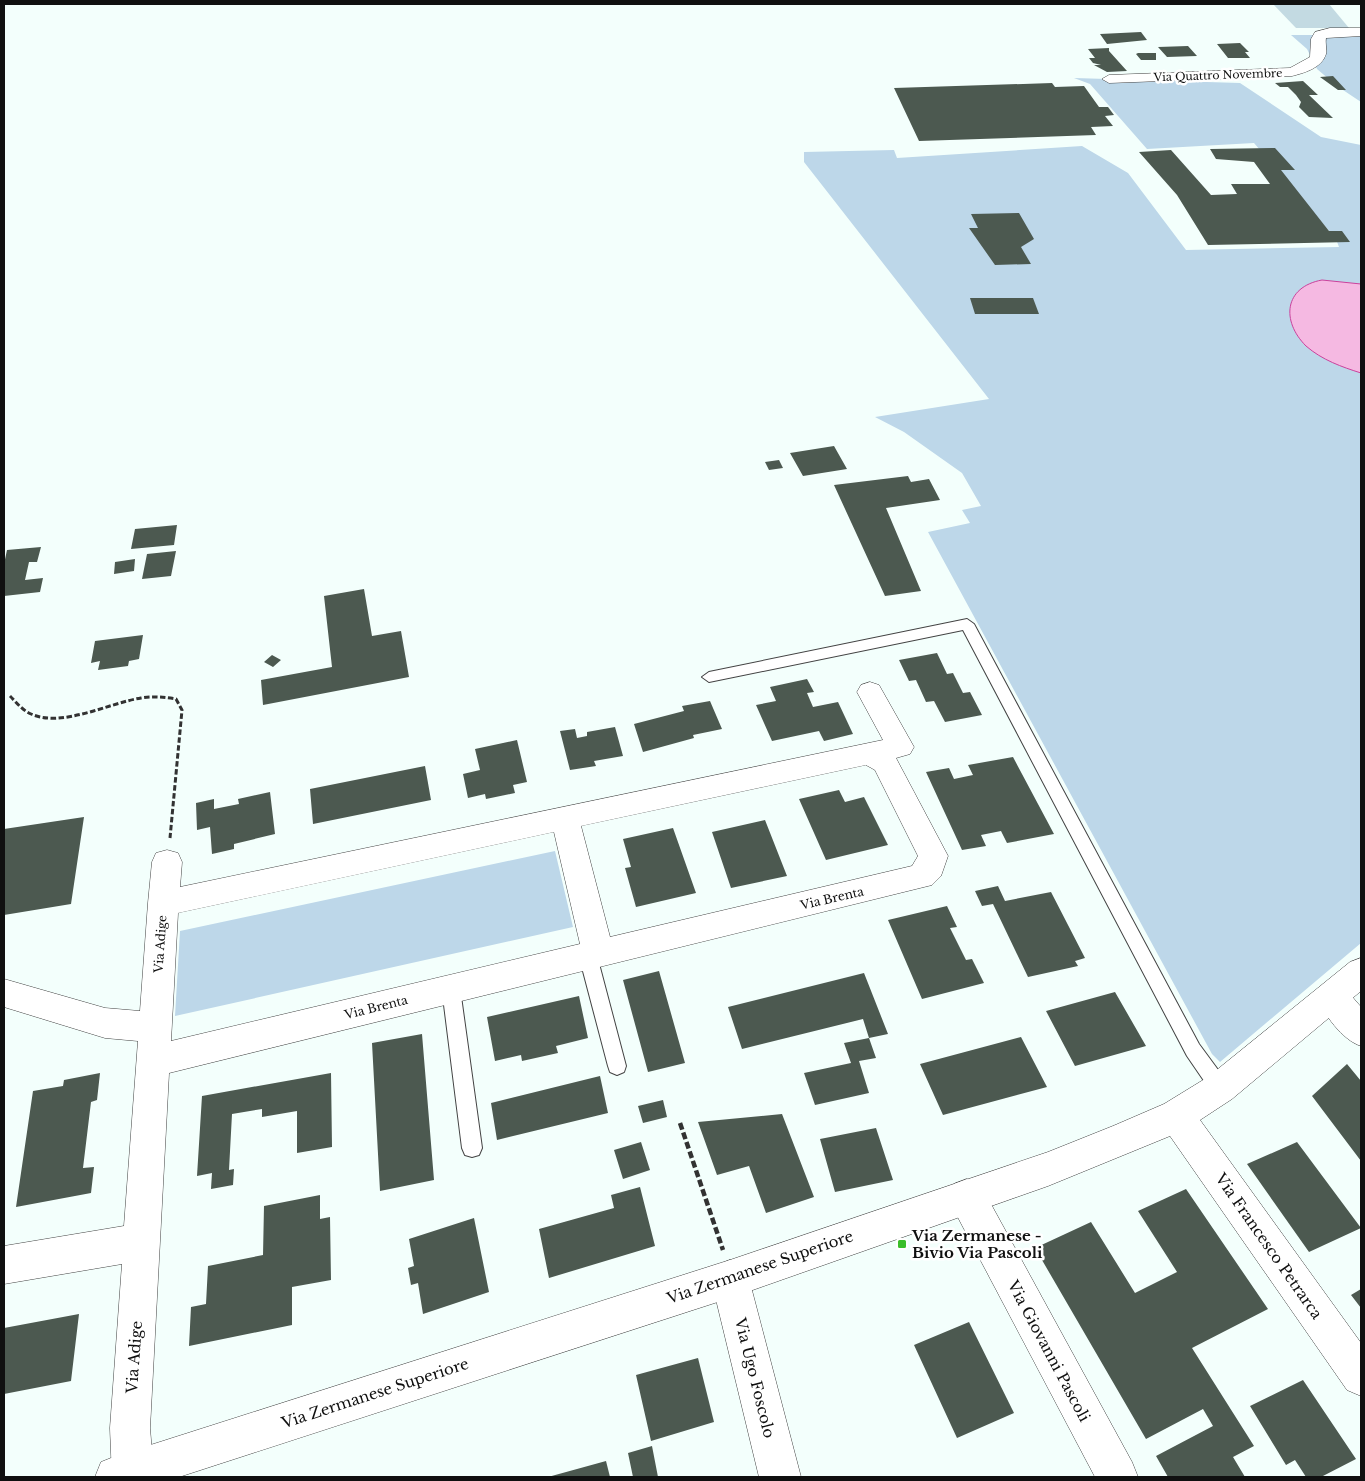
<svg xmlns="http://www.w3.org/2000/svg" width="1365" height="1481" font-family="'Libre Baskerville',serif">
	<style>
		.green { fill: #bdd7e9 }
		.cemetery { fill: #c3dae2 }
		.water { fill: #f5b9e2; stroke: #cb419c }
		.building { fill: #4c5950 }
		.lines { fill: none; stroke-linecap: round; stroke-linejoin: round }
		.service-casing { stroke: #434343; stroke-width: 2 }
		.minor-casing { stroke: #434343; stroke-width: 1 }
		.tertiary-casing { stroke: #434343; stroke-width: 1 }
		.path-far1 { stroke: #323232; stroke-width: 3; stroke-dasharray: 5.5 2.5; stroke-linecap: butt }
		.path { stroke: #323232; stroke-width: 4.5; stroke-dasharray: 7 3; stroke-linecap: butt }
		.service { fill: #fff; fill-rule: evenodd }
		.minor { fill: #fff; fill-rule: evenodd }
		.tertiary { fill: #fff; fill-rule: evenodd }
		.poi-dot { fill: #3abe2a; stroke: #fff; stroke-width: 2 }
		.labels { text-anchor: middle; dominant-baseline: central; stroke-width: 5; stroke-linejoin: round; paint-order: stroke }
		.far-street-label { font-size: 11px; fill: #101010; stroke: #fff }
		.street-label { font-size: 12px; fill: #101010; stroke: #fff }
		.near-poi-label { font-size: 15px; font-weight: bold; fill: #101010; stroke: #fff; text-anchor: start }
		.near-street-label { font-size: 15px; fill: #101010; stroke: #fff }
	</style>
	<rect width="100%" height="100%" fill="#f3fffc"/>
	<path class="green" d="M1291,35H1361V102L1337,86L1317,69L1307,49Z
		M1074,78L1240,83L1321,137L1361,145V943L1220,1062L1212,1054L928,532L970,523L962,510L981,506L962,473L904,432L875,417L989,399L804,162V152L894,150L897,158L1082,146L1128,173L1186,250L1339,247L1336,239L1254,143L1147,149L1090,84Z
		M555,851L573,927L175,1016L180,931Z"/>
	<path class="cemetery" d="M1273,4H1329L1349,28H1296Z"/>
	<path class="water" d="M1322,280L1361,284V373C1342,367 1322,360 1306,346C1281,321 1284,287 1322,280Z"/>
	<path class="building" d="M1141,32L1147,40L1107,44L1100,34Z
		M1240,43L1249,52H1245L1250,58H1228L1217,44Z
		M1188,46L1197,56L1167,57L1158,47Z
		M1109,48V51L1127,71L1107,72L1094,65H1101L1093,63L1089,58H1095L1088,49Z
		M1138,53H1156V60H1141L1136,54Z
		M1333,76L1346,90H1338L1320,77Z
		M1303,81L1318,95H1309L1333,118L1309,117L1299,107L1301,102L1296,95L1288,87H1280L1275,83Z
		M1052,83L1055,87L1084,86L1099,107H1108L1114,115L1105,116L1113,126L1091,127L1096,135L919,141L894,88Z
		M1275,148L1295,170H1281L1329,231H1342L1350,242L1208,245L1177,195L1139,152L1171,150L1211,195L1237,194L1231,184H1270L1254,162L1216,159L1210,149Z
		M1019,213L1034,239L1021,247L1031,264L995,265L969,228H978L971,214Z
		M970,298H1033L1039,314H975Z
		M834,446L847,469L803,476L790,453Z
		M779,460L783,468L769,470L765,462Z
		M908,476L911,482L929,479L940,500L886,508L921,591L885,596L834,485Z
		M177,525L174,545L131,549L135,529Z
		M41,547L37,562H29L25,580L43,578L40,592L4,596V564L7,550Z
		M176,551L171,576L142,579L147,554Z
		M135,559L134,571L114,574L115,562Z
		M364,589L372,636L401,631L409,677L263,705L261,680L332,667L324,596Z
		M143,635L139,659L129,661L128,666L98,670L100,661L91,663L95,641Z
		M937,653L947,674L953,673L963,693L970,692L982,715L945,722L934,701L926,702L916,680L909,681L899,660Z
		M272,655L281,660L273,667L264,662Z
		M807,679L814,692L807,693L813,707L838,702L853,734L824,741L819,731L772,741L756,705L776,701L770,687Z
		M710,701L722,729L693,735L694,738L643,752L634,724L684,711L682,706Z
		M615,727L623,756L594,761L596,766L570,770L560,731L575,729L577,738L587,736V732Z
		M517,740L527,782L513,785L515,793L486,799L485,794L468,798L463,774L480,770L475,749Z
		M1013,757L1054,834L1007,843L1001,831L981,835L986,846L962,850L926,772L949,768L954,779L973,775L968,765Z
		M425,766L431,800L313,824L310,789Z
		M839,790L845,802L864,797L888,845L826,860L799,799Z
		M270,792L275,834L234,844V849L212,854L210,827L197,830L196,803L214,799V809L239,804L238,799Z
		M84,817L71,904L4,915V829Z
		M765,820L787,876L731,888L712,832Z
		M673,828L696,893L636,907L625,868L631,867L623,839Z
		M998,886L1005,901L1051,892L1085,958L1075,961L1078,966L1028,977L993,904L982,906L975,891Z
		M947,906L957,927L950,928L966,960L972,959L984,983L922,999L888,920Z
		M659,971L685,1063L648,1072L623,980Z
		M864,973L888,1034L869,1038L863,1019L742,1049L728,1007Z
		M1115,992L1146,1046L1075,1066L1046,1011Z
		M579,996L588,1038L556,1046L558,1053L522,1061L521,1055L495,1061L487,1017Z
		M422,1034L434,1180L380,1191L372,1043Z
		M1021,1037L1047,1087L943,1115L920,1064Z
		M869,1038L876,1058L859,1061L869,1093L815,1105L804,1073L851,1063L844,1043Z
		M1347,1064L1361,1081V1161L1312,1096Z
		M100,1073L97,1100L91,1102L83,1168L94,1167L91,1193L16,1207L33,1091L63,1086L64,1080Z
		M331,1073L332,1147L297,1153V1111L262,1117V1109L232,1114L229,1170L234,1169L233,1185L211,1189L212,1173L197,1176L202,1096Z
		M600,1076L608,1113L497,1140L491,1103Z
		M663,1100L667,1117L643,1123L638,1106Z
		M782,1114L814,1197L766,1213L749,1166L717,1175L698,1122Z
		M876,1128L893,1180L835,1192L820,1139Z
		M641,1142L650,1170L623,1179L614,1150Z
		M1297,1142L1361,1228L1309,1252L1247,1164Z
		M640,1187L655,1246L549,1278L539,1229L614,1208L611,1195Z
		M1186,1189L1268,1309L1192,1348L1254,1446L1233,1457L1245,1477H1168L1156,1456L1213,1426L1203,1409L1146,1439L1035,1248L1091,1222L1135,1293L1177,1272L1138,1211Z
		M320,1195V1219L330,1217L331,1280L292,1287V1325L189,1346L191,1307L206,1304L208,1266L263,1255L264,1206Z
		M474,1218L489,1292L423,1314L418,1283L411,1285L408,1268L414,1266L409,1239Z
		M1361,1289V1308L1351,1295Z
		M79,1314L71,1381L4,1394V1328Z
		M969,1322L1014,1413L957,1438L914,1345Z
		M698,1358L714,1422L651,1441L636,1375Z
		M1303,1380L1356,1459L1321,1477H1306L1295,1460L1286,1465L1250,1406Z
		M652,1446L658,1477H633L628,1453Z
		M606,1461L610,1477H548Z"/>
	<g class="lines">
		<defs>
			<path id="service" d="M967,619L974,624L1199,1044L1227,1082L1229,1088L1227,1094L1220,1097L1213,1094L1187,1056L963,630L709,682L702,677L709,672Z
				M588,949L594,951L597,956L626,1066L624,1072L617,1075L610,1072L608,1066L579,956L582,951Z
				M451,981L457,983L460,989L482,1148L479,1155L472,1157L465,1155L462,1148L442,989L445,983Z"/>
			<path id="minor" d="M1330,28H1361V36L1326,38C1325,43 1327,49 1326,54C1322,68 1304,73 1292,76L1109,83L1102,79L1109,75L1290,68L1310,57L1311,39L1315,32Z
				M870,682L879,685L914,747L910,754L896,758L948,856L941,876L932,885L169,1073L150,1428L154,1477H112L110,1428L122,1264L4,1284V1246L124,1226L138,1041L105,1038L4,1007V979L105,1008L140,1011L148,903L152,862L156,853L167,850L178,853L182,862L180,887L883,740L857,692L861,685ZM866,765L875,770L918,856L912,866L610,937L581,826ZM554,832L580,944L171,1041L178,913Z
				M1332,982L1343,986L1361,1007V1046C1342,1040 1324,1014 1316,996L1321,986Z
				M967,1179L980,1184L1132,1462L1138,1477H1095L954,1210L949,1197L954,1184Z
				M730,1260L743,1266L749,1279L801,1477H759L711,1279L717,1266Z"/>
			<path id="tertiary" d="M1361,958V991L1232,1099L1200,1120L1361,1343V1396L1347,1390L1170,1136L1048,1186L730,1298L179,1477H95L101,1462L116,1456L730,1260L1048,1152L1113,1126L1164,1104L1208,1077L1350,962Z"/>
		</defs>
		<use href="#service" class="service-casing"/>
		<use href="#minor" class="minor-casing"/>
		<use href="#tertiary" class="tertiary-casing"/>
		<path class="path-far1" d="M10,696C16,702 22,710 31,714C62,728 109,703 141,698C153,696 164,697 176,699L182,710L170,838"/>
		<path class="path" d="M680,1123L723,1250"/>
		<use href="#service" class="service"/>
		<use href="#minor" class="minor"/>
		<use href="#tertiary" class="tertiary"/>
	</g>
	<rect class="poi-dot" x="897" y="1239" width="10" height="10" rx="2.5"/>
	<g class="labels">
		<g class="far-street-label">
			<text transform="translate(1218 75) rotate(-2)">Via Quattro Novembre</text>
		</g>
		<g class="street-label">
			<text transform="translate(832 898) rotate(-13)">Via Brenta</text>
			<text transform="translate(160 944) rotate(-86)">Via Adige</text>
			<text transform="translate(376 1007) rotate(-14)">Via Brenta</text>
		</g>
		<g class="near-poi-label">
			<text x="912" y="1235">Via Zermanese -<tspan x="912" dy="17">Bivio Via Pascoli</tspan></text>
		</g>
		<g class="near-street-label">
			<text transform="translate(1269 1246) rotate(55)">Via Francesco Petrarca</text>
			<text transform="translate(760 1267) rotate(-19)">Via Zermanese Superiore</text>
			<text transform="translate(1049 1351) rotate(62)">Via Giovanni Pascoli</text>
			<text transform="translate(134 1357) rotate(-86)">Via Adige</text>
			<text transform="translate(755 1378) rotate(76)">Via Ugo Foscolo</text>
			<text transform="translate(375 1393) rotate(-18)">Via Zermanese Superiore</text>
		</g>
	</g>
	<rect width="1365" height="1481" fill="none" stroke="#101010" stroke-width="10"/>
</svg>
